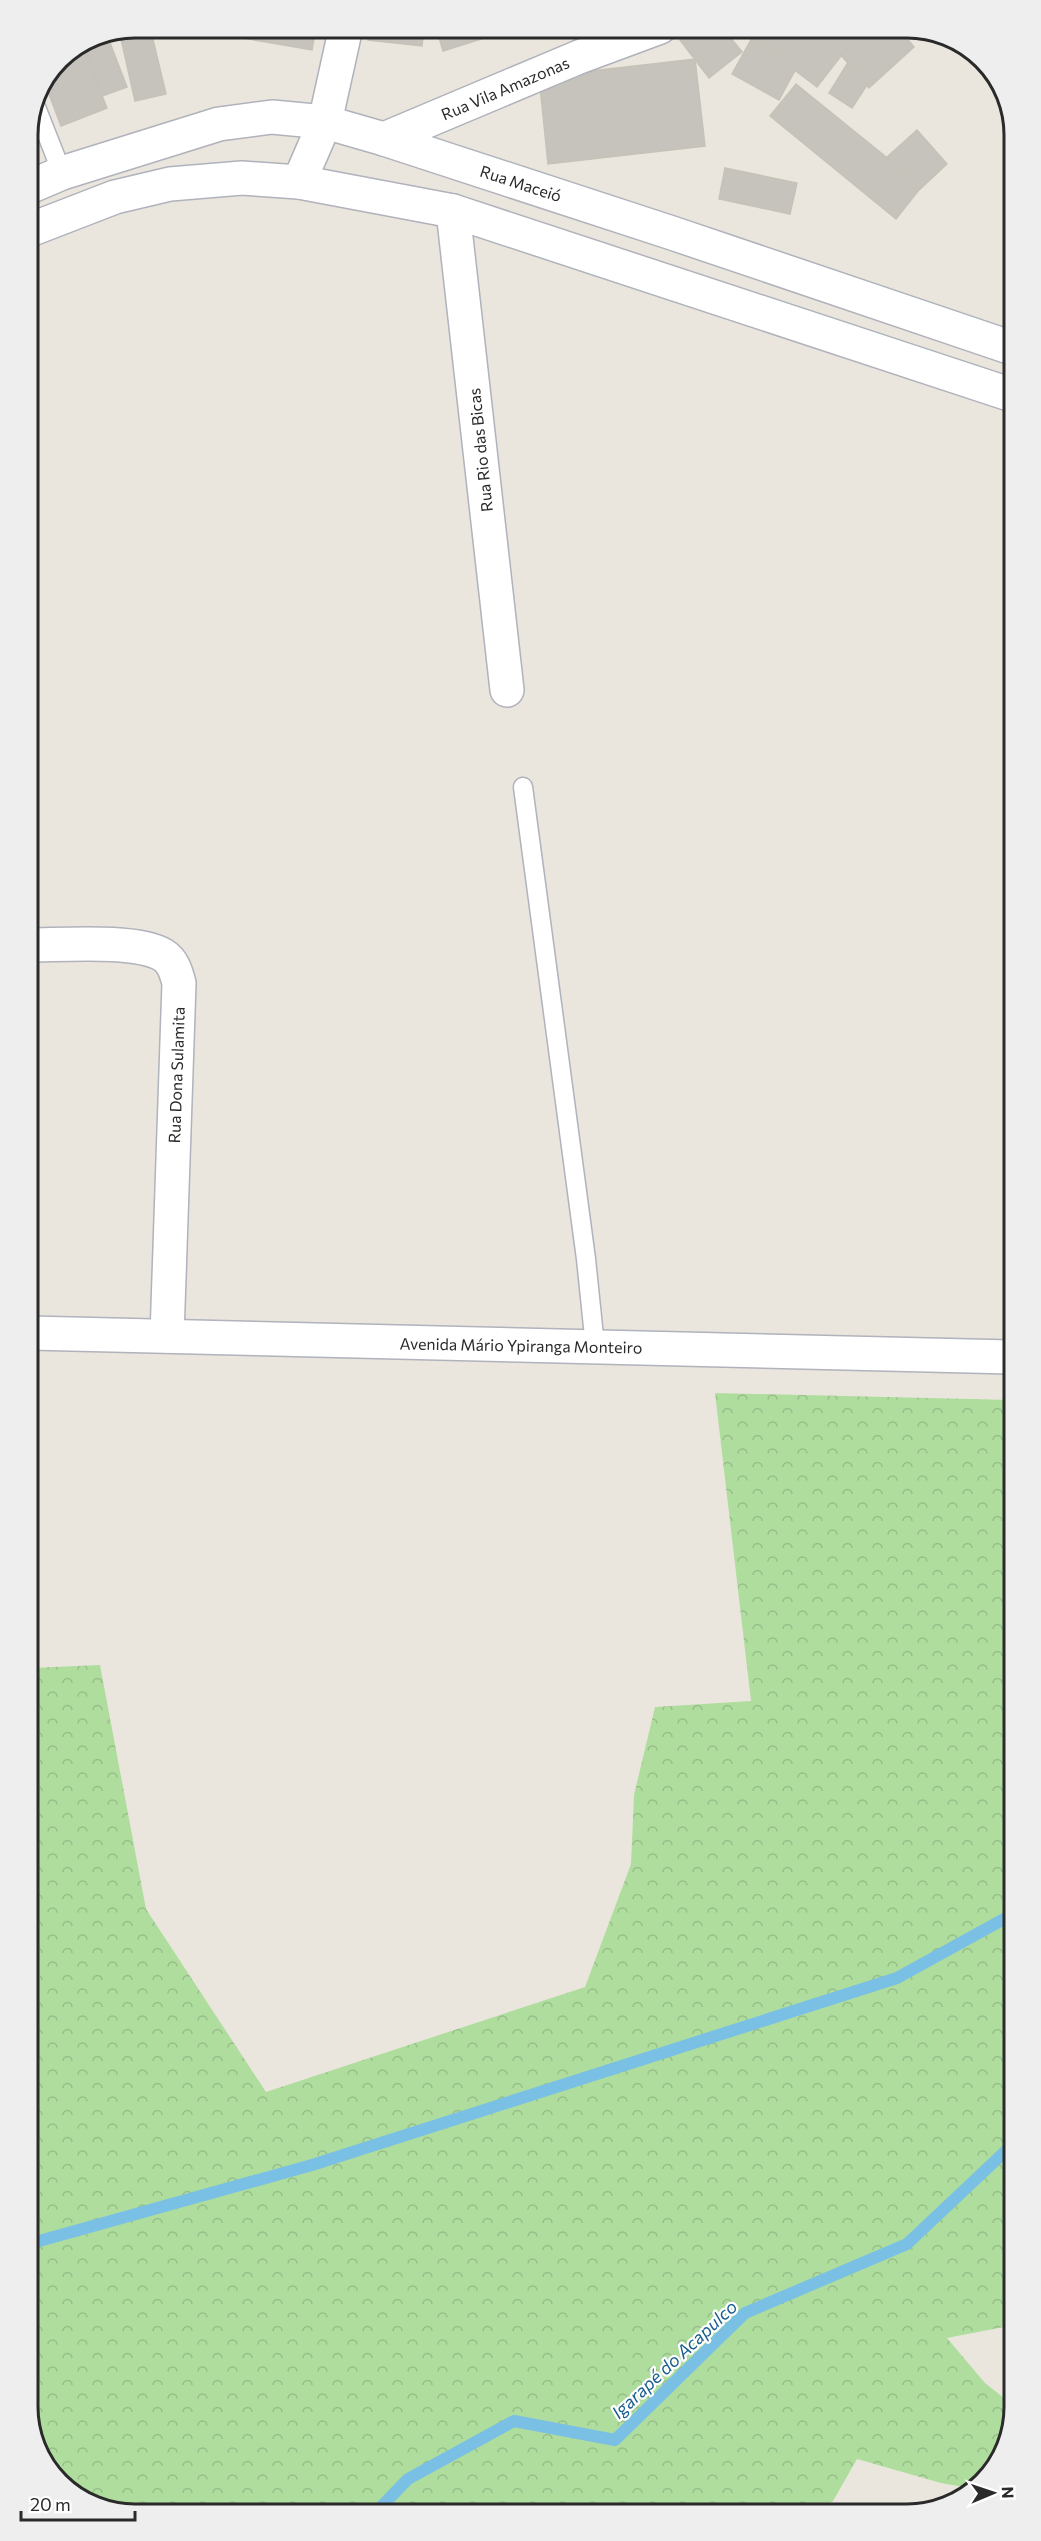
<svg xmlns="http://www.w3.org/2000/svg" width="1041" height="2541" font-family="Commissioner,sans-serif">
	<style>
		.park { fill: url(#park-crowns) }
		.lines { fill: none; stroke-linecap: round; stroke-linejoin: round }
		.stream { stroke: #79c0e4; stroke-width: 12 }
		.building { fill: #c6c2bc; stroke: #c6c2b7; stroke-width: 1.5 }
		.lane-casing { stroke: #b0b2bc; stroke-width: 21 }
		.street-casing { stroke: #b0b2bc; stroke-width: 36 }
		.secondary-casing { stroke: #b0b2bc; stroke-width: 36 }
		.lane { stroke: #fff; stroke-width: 18 }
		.street { stroke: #fff; stroke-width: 33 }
		.secondary { stroke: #fff; stroke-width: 33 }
		.labels { text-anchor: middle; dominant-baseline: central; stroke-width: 4.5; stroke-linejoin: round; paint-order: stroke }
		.street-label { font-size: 16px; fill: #2a2a2a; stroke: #fff }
		.water-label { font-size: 18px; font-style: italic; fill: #195e8f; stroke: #fff }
		.rim { fill: none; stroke: #2a2a2a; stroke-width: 3 }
	</style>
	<defs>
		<pattern id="park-crowns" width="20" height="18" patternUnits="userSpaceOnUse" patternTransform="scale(1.5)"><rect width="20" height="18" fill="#afdd9e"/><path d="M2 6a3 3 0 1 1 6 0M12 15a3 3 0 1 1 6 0" fill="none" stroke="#97be88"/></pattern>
	</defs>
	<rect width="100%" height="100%" fill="#ebe6dd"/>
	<path class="park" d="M715,1393L1012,1400L1014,2325L947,2338L985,2383L1014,2406L992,2472L969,2488L941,2483L857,2459L833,2501L816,2509L127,2514L69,2492L33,2441L31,1668L100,1665L146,1909L266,2092L585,1987L631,1864L634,1795L655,1707L751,1701Z"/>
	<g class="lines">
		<path class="stream" d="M32,2243L312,2165L897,1978L1013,1914
			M376,2512L408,2479L514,2421L615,2440L745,2313L907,2244L1013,2144"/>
	</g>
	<path class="building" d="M134,27H150L166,94L135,101L119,30Z
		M244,27H316L312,50L243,38Z
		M370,27H424L422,46L368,40Z
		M436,27H519L443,51Z
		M696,27H722L742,52L709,78L680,40Z
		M738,27H821L848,47L817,87Z
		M817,27H897L914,47L869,88Z
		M107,35L127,87L102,96L83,44Z
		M752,38L799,63L779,100L732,74Z
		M81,43L107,108L61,126L46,86L59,58Z
		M695,59L705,146L548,164L539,77Z
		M847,64L871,79L852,108L829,93Z
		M796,84L922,186L896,219L770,116Z
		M917,130L947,164L917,192L887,157Z
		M725,168L797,183L790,214L719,199Z"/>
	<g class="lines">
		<defs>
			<path id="lane" d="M36,107L62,173
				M523,787L586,1259L595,1346"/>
			<path id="street" d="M384,139L579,57L660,27
				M299,182L325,122L346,27
				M453,211L507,690
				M29,945C62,945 136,939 163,955C173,961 176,972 179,983L167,1336"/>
			<path id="secondary" d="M27,188L62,173L219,124L272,117L325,122L384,139L672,233L1009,347
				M27,231L115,197L170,184L242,178L299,182L453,211L1009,394
				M30,1333L1011,1357"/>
		</defs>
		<use href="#lane" class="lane-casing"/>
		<use href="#street" class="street-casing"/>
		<use href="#secondary" class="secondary-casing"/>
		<use href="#lane" class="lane"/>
		<use href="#street" class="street"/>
		<use href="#secondary" class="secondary"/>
	</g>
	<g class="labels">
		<g class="street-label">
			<text transform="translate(505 88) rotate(-23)">Rua Vila Amazonas</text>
			<text transform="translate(521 183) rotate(18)">Rua Maceió</text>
			<text transform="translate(480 450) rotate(-96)">Rua Rio das Bicas</text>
			<text transform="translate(176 1075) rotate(-88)">Rua Dona Sulamita</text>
			<text transform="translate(521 1345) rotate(1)">Avenida Mário Ypiranga Monteiro</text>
		</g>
		<g class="water-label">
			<text transform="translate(674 2359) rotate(-43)">Igarapé do Acapulco</text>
		</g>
	</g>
	<path d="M0 0H1041V2541H0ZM135 38H907A97 97 0 0 1 1004 135V2407A97 97 0 0 1 907 2504H135A97 97 0 0 1 38 2407V135A97 97 0 0 1 135 38Z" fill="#eee" fill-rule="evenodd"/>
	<path class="rim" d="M135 38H907A97 97 0 0 1 1004 135V2407A97 97 0 0 1 907 2504H135A97 97 0 0 1 38 2407V135A97 97 0 0 1 135 38Z"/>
	<g transform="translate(993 2493) rotate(88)" stroke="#ffffff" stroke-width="4.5" paint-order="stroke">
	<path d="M0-4.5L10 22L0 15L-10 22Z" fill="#2a2a2a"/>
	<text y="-9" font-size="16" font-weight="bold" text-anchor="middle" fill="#2a2a2a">N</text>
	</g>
	<path d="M21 2511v9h114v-9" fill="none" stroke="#2a2a2a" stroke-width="3"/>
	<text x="30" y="2511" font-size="18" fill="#2a2a2a" stroke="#ffffff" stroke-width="4.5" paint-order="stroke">20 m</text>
</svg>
